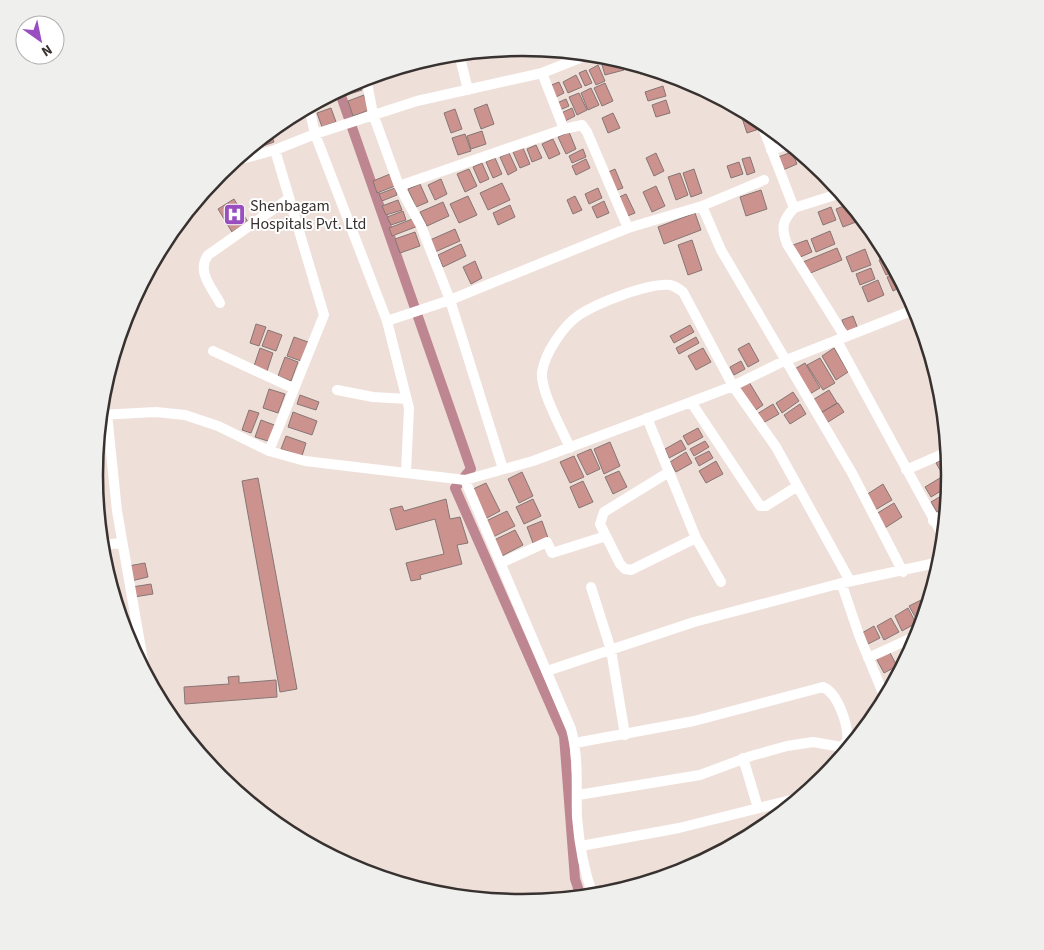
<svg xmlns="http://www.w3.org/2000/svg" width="1044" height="950" font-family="'Source Sans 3',sans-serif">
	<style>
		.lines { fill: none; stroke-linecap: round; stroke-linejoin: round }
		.canal { stroke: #be8690; stroke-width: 10 }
		.building { fill: #cc938e; stroke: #857674 }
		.minor { stroke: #fff; stroke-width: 10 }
		.labels { text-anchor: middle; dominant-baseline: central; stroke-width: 4; stroke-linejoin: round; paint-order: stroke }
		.poi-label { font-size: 16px; fill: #37312f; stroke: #fff; text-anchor: start }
		.rim { fill: none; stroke: #37312f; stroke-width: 2.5 }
	</style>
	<rect width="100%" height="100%" fill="#efdfd9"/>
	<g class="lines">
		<path class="canal" d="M339,90L471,469L455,488L564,736L575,879L581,897"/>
	</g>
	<path class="building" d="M619,60L624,70L605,75L602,65Z
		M598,65L605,81L596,85L589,70Z
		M641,66L652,70L640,74L638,67Z
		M586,70L592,83L585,86L579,73Z
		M576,75L582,87L568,93L563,82Z
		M358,80L362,90L344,96L342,89Z
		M559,82L564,93L554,98L549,86Z
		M605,83L613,101L602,106L594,88Z
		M663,86L666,96L648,101L645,92Z
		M591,88L599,105L588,110L581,93Z
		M579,93L587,110L577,115L569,97Z
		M364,95L369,110L353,116L348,101Z
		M566,99L569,106L560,110L557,103Z
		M666,100L670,113L656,117L652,105Z
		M487,104L494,124L481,129L474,109Z
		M331,108L336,122L322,127L317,113Z
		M572,108L575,116L563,122L559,114Z
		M455,109L462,129L451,133L444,113Z
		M739,109L755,117L759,129L747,133Z
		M301,111L303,114L285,120V119Z
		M613,113L620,128L608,133L602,118Z
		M482,131L486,144L471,149L467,136Z
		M270,132L274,142L260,147L258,141Z
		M569,132L576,149L566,154L558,137Z
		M465,134L471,151L458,155L452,138Z
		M553,139L560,154L549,159L542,144Z
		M536,145L542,158L532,162L527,149Z
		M523,148L530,164L520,168L513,152Z
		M583,149L586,157L572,163L569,156Z
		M792,152L797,164L783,170L778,157Z
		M509,153L517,170L508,175L500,157Z
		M656,153L664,171L654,176L646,158Z
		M750,157L755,172L747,175L742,159Z
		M495,158L502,174L493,178L486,162Z
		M586,159L590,168L576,175L572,166Z
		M739,162L743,174L731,178L727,166Z
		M482,163L489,179L480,183L473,167Z
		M469,169L477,186L465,192L457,174Z
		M615,169L623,188L614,191L606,173Z
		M694,169L702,193L691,197L683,173Z
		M680,173L688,195L676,200L668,177Z
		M390,174L395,186L377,193L373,181Z
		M441,179L447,194L435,200L428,185Z
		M502,183L510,200L488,210L480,193Z
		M420,184L428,202L416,207L408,189Z
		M656,186L665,206L652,212L643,192Z
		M395,188L397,195L382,201L379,194Z
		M598,188L602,198L589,204L585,194Z
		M761,190L767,209L746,216L740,197Z
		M626,194L635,213L625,217L617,198Z
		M468,196L477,215L459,223L450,204Z
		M575,196L582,210L573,214L567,200Z
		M234,199L248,222L232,232L218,209Z
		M398,200L402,210L386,215L382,206Z
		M604,201L609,213L597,218L592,207Z
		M443,202L449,216L427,226L420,212Z
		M849,204L856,222L843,227L836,209Z
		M510,205L515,217L498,225L493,213Z
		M831,207L836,220L823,225L818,212Z
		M403,211L406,220L391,225L387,217Z
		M695,213L701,230L664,244L658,227Z
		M415,218L418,226L392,236L389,228Z
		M455,229L460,241L435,252L430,240Z
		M830,231L835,244L816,252L811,239Z
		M415,232L420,246L400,253L395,239Z
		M692,240L702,270L688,275L678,245Z
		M807,240L812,252L798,258L793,245Z
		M461,244L466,256L443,267L438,255Z
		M837,248L842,260L808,274L803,262Z
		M865,249L871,265L852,272L846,257Z
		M887,256L895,271L886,275L879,260Z
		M475,261L482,278L471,284L463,267Z
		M871,268L875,279L860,285L856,274Z
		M896,272L903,286L893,291L887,277Z
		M878,280L884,295L868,302L862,287Z
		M853,316L858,329L847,333L842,320Z
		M256,324L266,327L259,346L250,343Z
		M690,325L694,332L674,343L670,336Z
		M268,330L282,335L276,351L262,346Z
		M294,337L308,342L301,361L287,356Z
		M696,337L699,343L679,354L676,348Z
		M749,343L759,361L748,367L738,349Z
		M260,348L273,353L267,371L254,366Z
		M703,348L711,362L696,370L688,356Z
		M834,348L848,372L836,380L822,356Z
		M285,357L298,362L291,381L278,376Z
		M820,358L835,383L823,390L807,365Z
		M741,361L745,369L734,375L730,367Z
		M805,363L820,388L808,395L793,370Z
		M749,382L763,405L753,412L738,389Z
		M269,389L285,394L278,413L263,408Z
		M829,390L837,403L819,414L811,401Z
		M793,392L799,401L782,413L776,403Z
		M300,395L319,402L316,410L297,404Z
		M838,403L844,412L825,424L819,414Z
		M773,404L779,414L763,423L757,414Z
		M800,404L806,414L790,424L784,415Z
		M249,410L259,413L251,433L242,430Z
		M293,412L317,421L312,435L288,427Z
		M261,420L277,426L271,442L255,437Z
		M698,428L703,437L688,445L683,436Z
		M286,436L306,443L302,456L281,449Z
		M681,440L686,449L669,458L665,449Z
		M705,441L709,447L694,456L690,449Z
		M610,442L620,466L604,474L594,449Z
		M591,449L600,469L587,475L577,455Z
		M709,451L713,458L699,466L695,458Z
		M686,452L692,463L676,472L670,462Z
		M574,456L584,477L570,483L560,462Z
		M948,456L949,475L947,482L936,463Z
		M716,461L723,474L706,483L699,471Z
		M619,471L627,487L613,494L605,477Z
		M522,472L533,496L519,503L508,479Z
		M258,478L297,689L280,692L242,481Z
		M940,478L946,488L931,497L925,487Z
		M583,481L593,502L579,508L570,487Z
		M486,483L500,511L485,519L471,490Z
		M883,484L892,500L875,510L866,495Z
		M941,496L946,506L937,512L931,502Z
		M446,499L450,519L460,517L468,543L457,545L462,564L420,575L421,579L411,581L406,563L444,554L435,519L396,530L390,509L402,506L404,511Z
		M533,499L541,516L524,524L516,507Z
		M894,503L902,517L885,528L876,514Z
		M507,511L515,526L493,537L486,521Z
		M542,521L548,538L533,543L527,527Z
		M515,530L523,545L500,557L492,541Z
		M145,563L148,577L131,581L128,566Z
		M114,583L117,599H115L110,584Z
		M151,584L153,594L134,597L132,587Z
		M923,599L927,606L922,623L919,624L909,606Z
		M116,602H120L122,616H120Z
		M908,608L916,623L902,631L895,616Z
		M891,618L899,632L884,640L877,626Z
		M874,626L880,638L868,644L862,633Z
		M889,651L897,666L884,673L876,658Z
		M239,676V683L276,680L277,697L185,704L184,687L229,684L228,677Z"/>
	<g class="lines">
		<path class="minor" d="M459,54L468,90
			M542,73L564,129
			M366,78L373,114L399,186L421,226L450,300L628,228L702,206L764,180
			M309,107L315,134L387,321L409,408L406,472
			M760,120L794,208C782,221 781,228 787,244L845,337
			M771,150L790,144
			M234,161L275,150L315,134L417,101L542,73L590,54
			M399,186L564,129L582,125L587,132L628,228
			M702,206L721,250L852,473L903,572
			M794,208L841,193
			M220,303C212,288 196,271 208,255L288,199
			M387,321L450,300L503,469
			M837,341L943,536
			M213,351L293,388
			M337,390L373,397L407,399
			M691,402L760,506H766L796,487
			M107,414L117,511L145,672
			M100,415L156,412L185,415L218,426L269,451L305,461L465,480L533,461L691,402L733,386L784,361L916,309
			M647,418L696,538L721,582
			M570,448C562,429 540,391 542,372C545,353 563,326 579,315C597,303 648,283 670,285C675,286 679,289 683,292L733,386L776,447L850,581
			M269,451L324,315L275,150
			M906,470L947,452
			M669,472L604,512L600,524L620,564L625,569L631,570L696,538
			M465,480L571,729C579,758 576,786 577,817C579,843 584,871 593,896
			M933,521L946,514
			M101,545L122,543
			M501,563L547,542L552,553L606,536
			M842,585L859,635L885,698
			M591,587L611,650L625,735
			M868,658L918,635
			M547,671L694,622L838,584L940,562
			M575,743L694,721L823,687C838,693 849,726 847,741L842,747
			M743,758L758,808
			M578,795L700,775L751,756L787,746L813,742L842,747L843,755
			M581,846L679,828L799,798"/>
	</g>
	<defs>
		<symbol id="hospital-square" viewBox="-11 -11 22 22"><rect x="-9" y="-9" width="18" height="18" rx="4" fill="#994ec0" stroke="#fff"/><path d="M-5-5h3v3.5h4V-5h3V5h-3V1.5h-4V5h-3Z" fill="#fff"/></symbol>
	</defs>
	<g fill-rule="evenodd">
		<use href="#hospital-square" x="222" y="202" width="25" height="25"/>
	</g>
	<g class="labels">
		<g class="poi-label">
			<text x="250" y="206">Shenbagam<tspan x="250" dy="18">Hospitals Pvt. Ltd</tspan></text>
		</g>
	</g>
	<path d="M0 0H1044V950H0ZM103 475a419 419 0 1 1 838 0a419 419 0 1 1-838 0Z" fill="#efefee" fill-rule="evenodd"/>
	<path class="rim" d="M103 475a419 419 0 1 1 838 0a419 419 0 1 1-838 0Z"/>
	<g transform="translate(40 40) rotate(147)"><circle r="24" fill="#ffffff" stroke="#afadac"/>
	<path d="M0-4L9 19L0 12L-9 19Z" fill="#994ec0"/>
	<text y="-8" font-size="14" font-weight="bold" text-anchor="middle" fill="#37312f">N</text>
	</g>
</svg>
